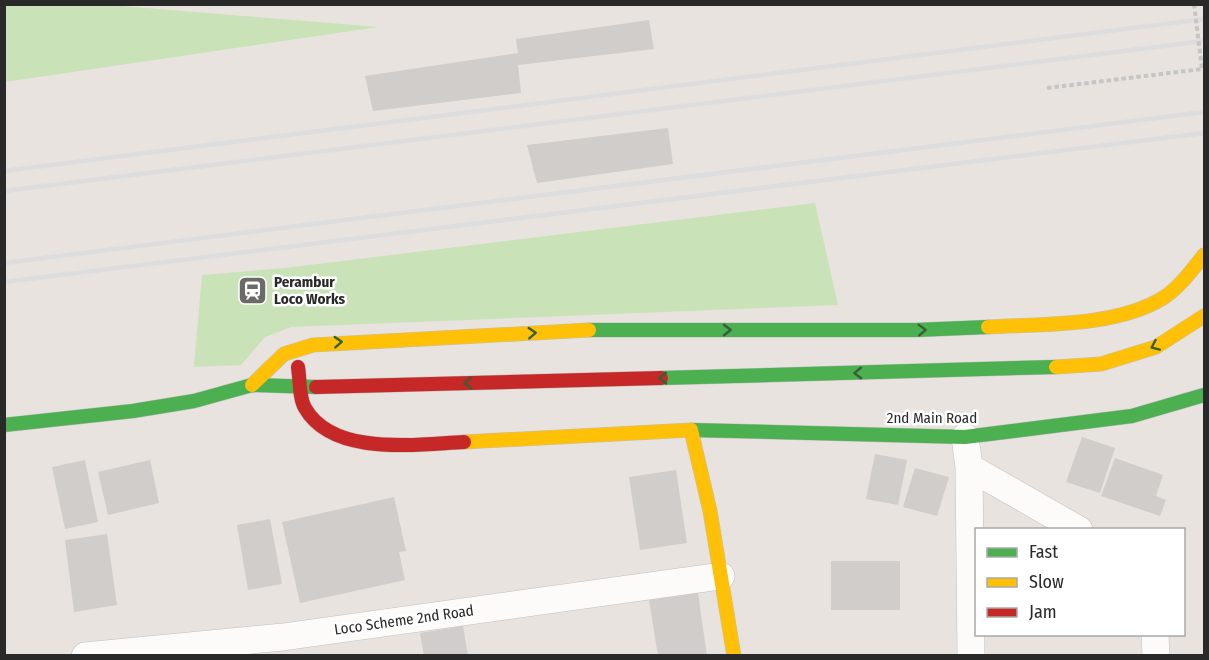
<svg xmlns="http://www.w3.org/2000/svg" width="1209" height="660" font-family="'Fira Sans Condensed',sans-serif">
	<style>
		.green { fill: #c9e2b8 }
		.building { fill: #d0cdca }
		.lines { fill: none; stroke-linecap: round; stroke-linejoin: round }
		.street-casing { stroke: #c1bfc0; stroke-width: 28 }
		.fast-casing { stroke: #c1bfc0; stroke-width: 15 }
		.slow-casing { stroke: #c1bfc0; stroke-width: 15 }
		.jam-casing { stroke: #c1bfc0; stroke-width: 15 }
		.path { stroke: #c6c5c5; stroke-width: 4; stroke-dasharray: 4.5 3; stroke-linecap: butt }
		.street { stroke: #fcfbfa; stroke-width: 27 }
		.fast { stroke: #4caf50; stroke-width: 14 }
		.slow { stroke: #ffc107; stroke-width: 14 }
		.jam { stroke: #c62828; stroke-width: 14 }
		.rail { stroke: #dddcde; stroke-width: 4.5 }
		.path-bridge { stroke: #c6c5c5; stroke-width: 4; stroke-dasharray: 4.5 3; stroke-linecap: butt }
		.oneway { stroke: #375f39 }
		.labels { text-anchor: middle; dominant-baseline: central; stroke-width: 5; stroke-linejoin: round; paint-order: stroke }
		.poi-label { font-size: 15px; font-weight: bold; fill: #292929; stroke: #fff; text-anchor: start }
		.street-label { font-size: 15px; fill: #292929; stroke: #fff }
	</style>
	<rect width="100%" height="100%" fill="#e8e3de"/>
	<path class="green" d="M4,5H110L378,27L5,82Z
		M815,203L838,305L291,327L265,337L241,365L194,367L202,275L285,268Z"/>
	<path class="building" d="M649,20L654,49L518,65L521,93L373,111L365,76L518,53L516,39Z
		M668,128L673,164L537,183L527,145Z
		M1082,437L1115,448L1100,493L1066,482Z
		M875,454L907,460L898,505L866,499Z
		M1115,458L1163,475L1156,496L1166,500L1160,516L1101,496Z
		M85,460L98,522L65,529L52,467Z
		M150,460L159,503L108,515L98,472Z
		M915,468L949,477L937,516L903,507Z
		M676,470L687,543L640,550L629,477Z
		M394,497L406,551L399,552L405,580L300,603L282,522Z
		M270,519L282,584L248,590L237,525Z
		M107,534L117,605L74,612L65,540Z
		M831,561H900V610H831Z
		M698,593L707,656H658L649,600Z
		M463,626L468,656H424L420,633Z"/>
	<g class="lines">
		<defs>
			<path id="street" d="M965,437L969,467L971,656
				M969,467L1079,530
				M1155,634L1156,656
				M85,656L283,637L721,576"/>
			<path id="fast" d="M589,330H916L988,327
				M661,378L1056,367
				M4,425L133,411L194,401L252,385L316,387
				M691,430L965,437L1132,416L1204,395"/>
			<path id="slow" d="M988,327C1041,324 1116,327 1163,298C1179,288 1192,270 1204,255
				M1056,367L1101,364L1156,347L1204,316
				M252,385L284,354L313,345L589,330
				M464,442L691,430L710,511L734,656"/>
			<path id="jam" d="M298,367C300,379 299,398 305,408C333,457 417,444 464,442
				M316,387L661,378"/>
		</defs>
		<use href="#street" class="street-casing"/>
		<use href="#fast" class="fast-casing"/>
		<use href="#slow" class="slow-casing"/>
		<use href="#jam" class="jam-casing"/>
		<path class="path" d="M1047,88L1202,69"/>
		<use href="#street" class="street"/>
		<use href="#fast" class="fast"/>
		<use href="#slow" class="slow"/>
		<use href="#jam" class="jam"/>
		<path class="rail" d="M4,171L1204,19
			M4,191L1204,41
			M4,263L1204,112
			M4,282L1204,133"/>
		<path class="path-bridge" d="M1194,4L1202,69"/>
	</g>
	<defs><path id="oneway-chevron" d="M-2-3.5L2.5 0L-2 3.5" fill="none" stroke-width="1.6" stroke-linecap="round" stroke-linejoin="round" transform="scale(1.5)"/></defs>
	<g class="oneway">
		<use href="#oneway-chevron" transform="translate(727 330)"/>
		<use href="#oneway-chevron" transform="translate(922 330) rotate(-2)"/>
		<use href="#oneway-chevron" transform="translate(532 333) rotate(-3)"/>
		<use href="#oneway-chevron" transform="translate(338 342) rotate(-3)"/>
		<use href="#oneway-chevron" transform="translate(1155 346) rotate(156)"/>
		<use href="#oneway-chevron" transform="translate(858 373) rotate(179)"/>
		<use href="#oneway-chevron" transform="translate(663 378) rotate(179)"/>
		<use href="#oneway-chevron" transform="translate(468 383) rotate(179)"/>
	</g>
	<defs>
		<symbol id="station-square" viewBox="-11 -11 22 22"><rect x="-9" y="-9" width="18" height="18" rx="4" fill="#6c6a68" stroke="#fff"/><path d="M-3-6H3Q5-6 5-4V2Q5 4 3 4L4.5 6H3L1.5 4h-3L-3 6H-4.5L-3 4Q-5 4-5 2V-4Q-5-6-3-6ZM-3.5-4v3h7v-3ZM-3.5 1v1.5H-2V1ZM2 1v1.5H3.5V1Z" fill="#fff"/></symbol>
	</defs>
	<g fill-rule="evenodd">
		<use href="#station-square" x="236" y="274" width="33" height="33"/>
	</g>
	<g class="labels">
		<g class="poi-label">
			<text x="274" y="282">Perambur<tspan x="274" dy="17">Loco Works</tspan></text>
		</g>
		<g class="street-label">
			<text x="932" y="418">2nd Main Road</text>
			<text transform="translate(404 620) rotate(-8)">Loco Scheme 2nd Road</text>
		</g>
	</g>
	<rect width="1209" height="660" fill="none" stroke="#292929" stroke-width="12"/>
	<rect x="975" y="528" width="210" height="108" fill="#ffffff" stroke="#a9a9a9" stroke-width="1.5"/>
	<rect x="987" y="548" width="30" height="9" fill="#4caf50" stroke="#a9a9a9" stroke-width="1.5"/>
	<text x="1029" y="558" font-size="18" fill="#292929">Fast</text>
	<rect x="987" y="578" width="30" height="9" fill="#ffc107" stroke="#a9a9a9" stroke-width="1.5"/>
	<text x="1029" y="588" font-size="18" fill="#292929">Slow</text>
	<rect x="987" y="608" width="30" height="9" fill="#c62828" stroke="#a9a9a9" stroke-width="1.5"/>
	<text x="1029" y="618" font-size="18" fill="#292929">Jam</text>
</svg>
